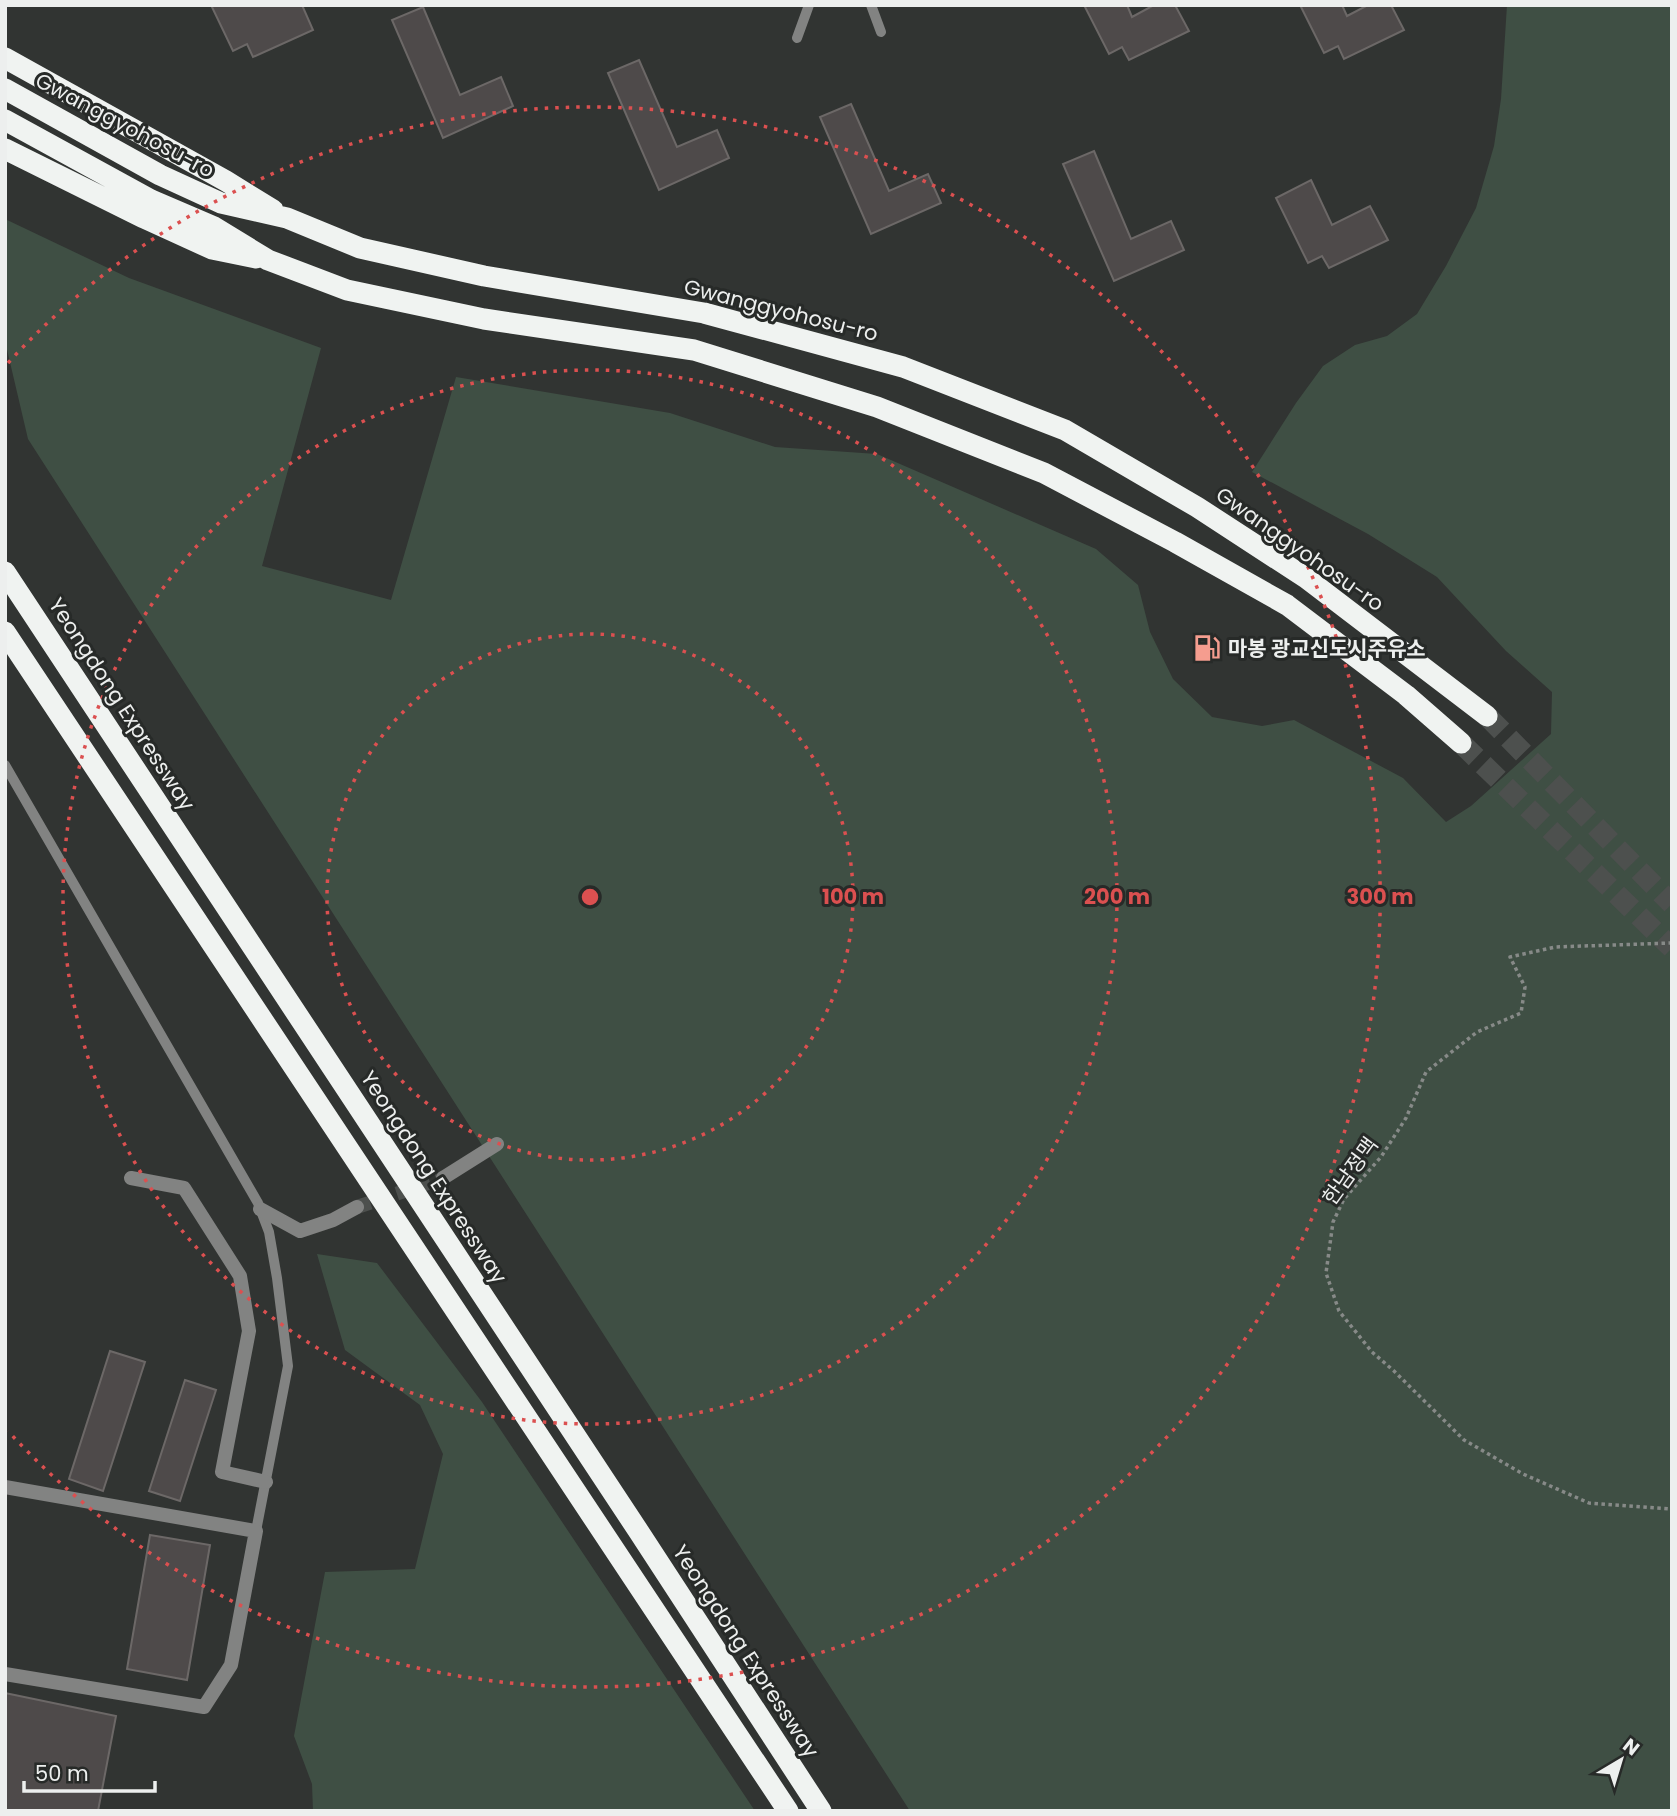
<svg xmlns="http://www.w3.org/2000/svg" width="1677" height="1816" font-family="Poppins,'Noto Sans KR',sans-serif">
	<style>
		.green { fill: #3f4f44 }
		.building { fill: #4e4a4a; stroke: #6c6867; stroke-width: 2 }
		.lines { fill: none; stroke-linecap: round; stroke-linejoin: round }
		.street-tunnel { stroke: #4d504e; stroke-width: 14; stroke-dasharray: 14 7; stroke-linecap: butt }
		.highway-tunnel { stroke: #4d504e; stroke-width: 21; stroke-dasharray: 21 10; stroke-linecap: butt }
		.path { stroke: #878a88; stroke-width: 3.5; stroke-dasharray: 3.5 3.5; stroke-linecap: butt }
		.lane { stroke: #828382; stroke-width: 10 }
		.street { stroke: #828382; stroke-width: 14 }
		.highway { stroke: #f0f3f1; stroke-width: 21 }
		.ring { fill: none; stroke: #db5050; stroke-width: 3.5; stroke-dasharray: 3.5 7 }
		.labels { text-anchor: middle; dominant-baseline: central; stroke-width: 6; stroke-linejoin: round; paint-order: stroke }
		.street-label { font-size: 21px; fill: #edefee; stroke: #272a28 }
		.poi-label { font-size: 21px; font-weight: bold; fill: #edefee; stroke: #272a28; text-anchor: start }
		.centre { fill: #db5050; stroke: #272a28; stroke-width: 3.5 }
		.ring-label { font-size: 21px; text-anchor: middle; font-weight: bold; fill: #db5050; stroke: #272a28; stroke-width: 6; stroke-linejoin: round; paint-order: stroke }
	</style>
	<rect width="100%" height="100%" fill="#313432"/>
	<path class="green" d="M1507,5H1672V1811H910L28,439L5,341V219L129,278L321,348L262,566L391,600L456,377L670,413L775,447L877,454L1096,549L1138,585L1150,632L1173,679L1212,717L1262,726L1294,720L1403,778L1446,822L1471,806L1551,734L1552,692L1506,651L1437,577L1368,534L1252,472L1296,403L1323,366L1355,345L1387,336L1417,314L1446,266L1476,208L1494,146L1501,99Z
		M317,1254L377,1263L482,1402L755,1811H313L312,1784L294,1736L325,1572L415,1569L443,1454L420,1405L345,1350Z"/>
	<path class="building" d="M211,5H302L313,30L253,57L247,44L233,51Z
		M1084,5H1127L1132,17L1154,5H1175L1189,31L1129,60L1122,47L1109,54Z
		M1300,5H1342L1347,16L1368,5H1391L1404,30L1344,59L1338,46L1324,53Z
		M423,7L460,95L501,77L513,106L443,138L392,20Z
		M639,60L677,147L717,130L729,158L659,190L608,73Z
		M851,104L889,191L928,174L941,203L871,234L820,117Z
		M1094,151L1131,239L1171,221L1184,250L1114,281L1063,164Z
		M1311,180L1332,225L1370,206L1388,240L1329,268L1322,256L1308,263L1276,198Z
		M110,1351L145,1362L103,1491L69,1479Z
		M185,1380L216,1390L180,1501L149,1491Z
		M150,1535L210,1545L187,1680L127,1669Z
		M5,1693L116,1716L98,1811H5Z"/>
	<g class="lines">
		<path class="street-tunnel" d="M357,1207L443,1178"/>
		<path class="highway-tunnel" d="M1487,716L1672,904
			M1461,743L1672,948"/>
		<path class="path" d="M1672,943L1555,947L1510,957L1525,987L1521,1013L1477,1032L1426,1072L1406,1118L1381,1157L1344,1199L1333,1222L1326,1273L1339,1311L1372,1352L1394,1371L1464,1440L1523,1474L1589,1503L1672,1509"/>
		<path class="lane" d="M871,5L881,32
			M797,38L809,5
			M5,765L258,1203L269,1232L277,1278L288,1366L256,1531"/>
		<path class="street" d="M131,1178L184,1188L240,1276L249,1331L222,1472L266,1482
			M443,1178L497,1144
			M260,1209L300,1231L333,1220L357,1207
			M5,1487L256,1531L231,1665L204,1707L5,1674"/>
		<path class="highway" d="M5,58L226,181L273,210
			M5,89L160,175L221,203L287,218L360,248L484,276L704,313L903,367L1065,430L1197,507L1306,578L1487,716
			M5,120L151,200L214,227L268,260L347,290L484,319L694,350L877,407L1044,473L1175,542L1287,605L1406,695L1461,743
			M5,149L144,218L212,249L256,258
			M5,572L639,1532L821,1811
			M5,632L788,1811"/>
	</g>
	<g class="ring">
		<circle cx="590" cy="897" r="263"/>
		<circle cx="590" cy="897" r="527"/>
		<path d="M8 363A790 790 0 1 1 8 1431"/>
	</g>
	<defs>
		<symbol id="fuel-bare" viewBox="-9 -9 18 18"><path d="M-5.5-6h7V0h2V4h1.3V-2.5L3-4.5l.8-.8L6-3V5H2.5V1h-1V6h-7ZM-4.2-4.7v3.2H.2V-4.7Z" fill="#f59d8f" stroke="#272a28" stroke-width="2.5" paint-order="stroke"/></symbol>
	</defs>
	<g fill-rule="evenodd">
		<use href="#fuel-bare" x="1188" y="629" width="38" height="38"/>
	</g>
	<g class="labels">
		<g class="street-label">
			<text transform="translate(125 125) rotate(28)">Gwanggyohosu-ro</text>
			<text transform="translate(781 310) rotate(14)">Gwanggyohosu-ro</text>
			<text transform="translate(1300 549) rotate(35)">Gwanggyohosu-ro</text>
			<text transform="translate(122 704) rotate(57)">Yeongdong Expressway</text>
			<text transform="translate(1350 1171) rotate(-54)">한남정맥</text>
			<text transform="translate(434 1177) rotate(57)">Yeongdong Expressway</text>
			<text transform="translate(746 1651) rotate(57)">Yeongdong Expressway</text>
		</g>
		<g class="poi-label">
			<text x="1228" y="648">마봉 광교신도시주유소</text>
		</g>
	</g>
	<circle cx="590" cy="897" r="10" class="centre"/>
	<g class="ring-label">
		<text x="853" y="904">100 m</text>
		<text x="1117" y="904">200 m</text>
		<text x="1380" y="904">300 m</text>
	</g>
	<rect width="1677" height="1816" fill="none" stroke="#edefee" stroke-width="14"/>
	<g transform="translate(1621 1760) rotate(38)" stroke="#272a28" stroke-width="5" paint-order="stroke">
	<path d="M0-5L12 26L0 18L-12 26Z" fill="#edefee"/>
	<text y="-10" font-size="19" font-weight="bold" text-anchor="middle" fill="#edefee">N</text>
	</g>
	<path d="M24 1781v10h131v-10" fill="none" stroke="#edefee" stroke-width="3.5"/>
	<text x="35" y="1781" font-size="21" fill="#edefee" stroke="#272a28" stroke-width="5" paint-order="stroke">50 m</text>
</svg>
